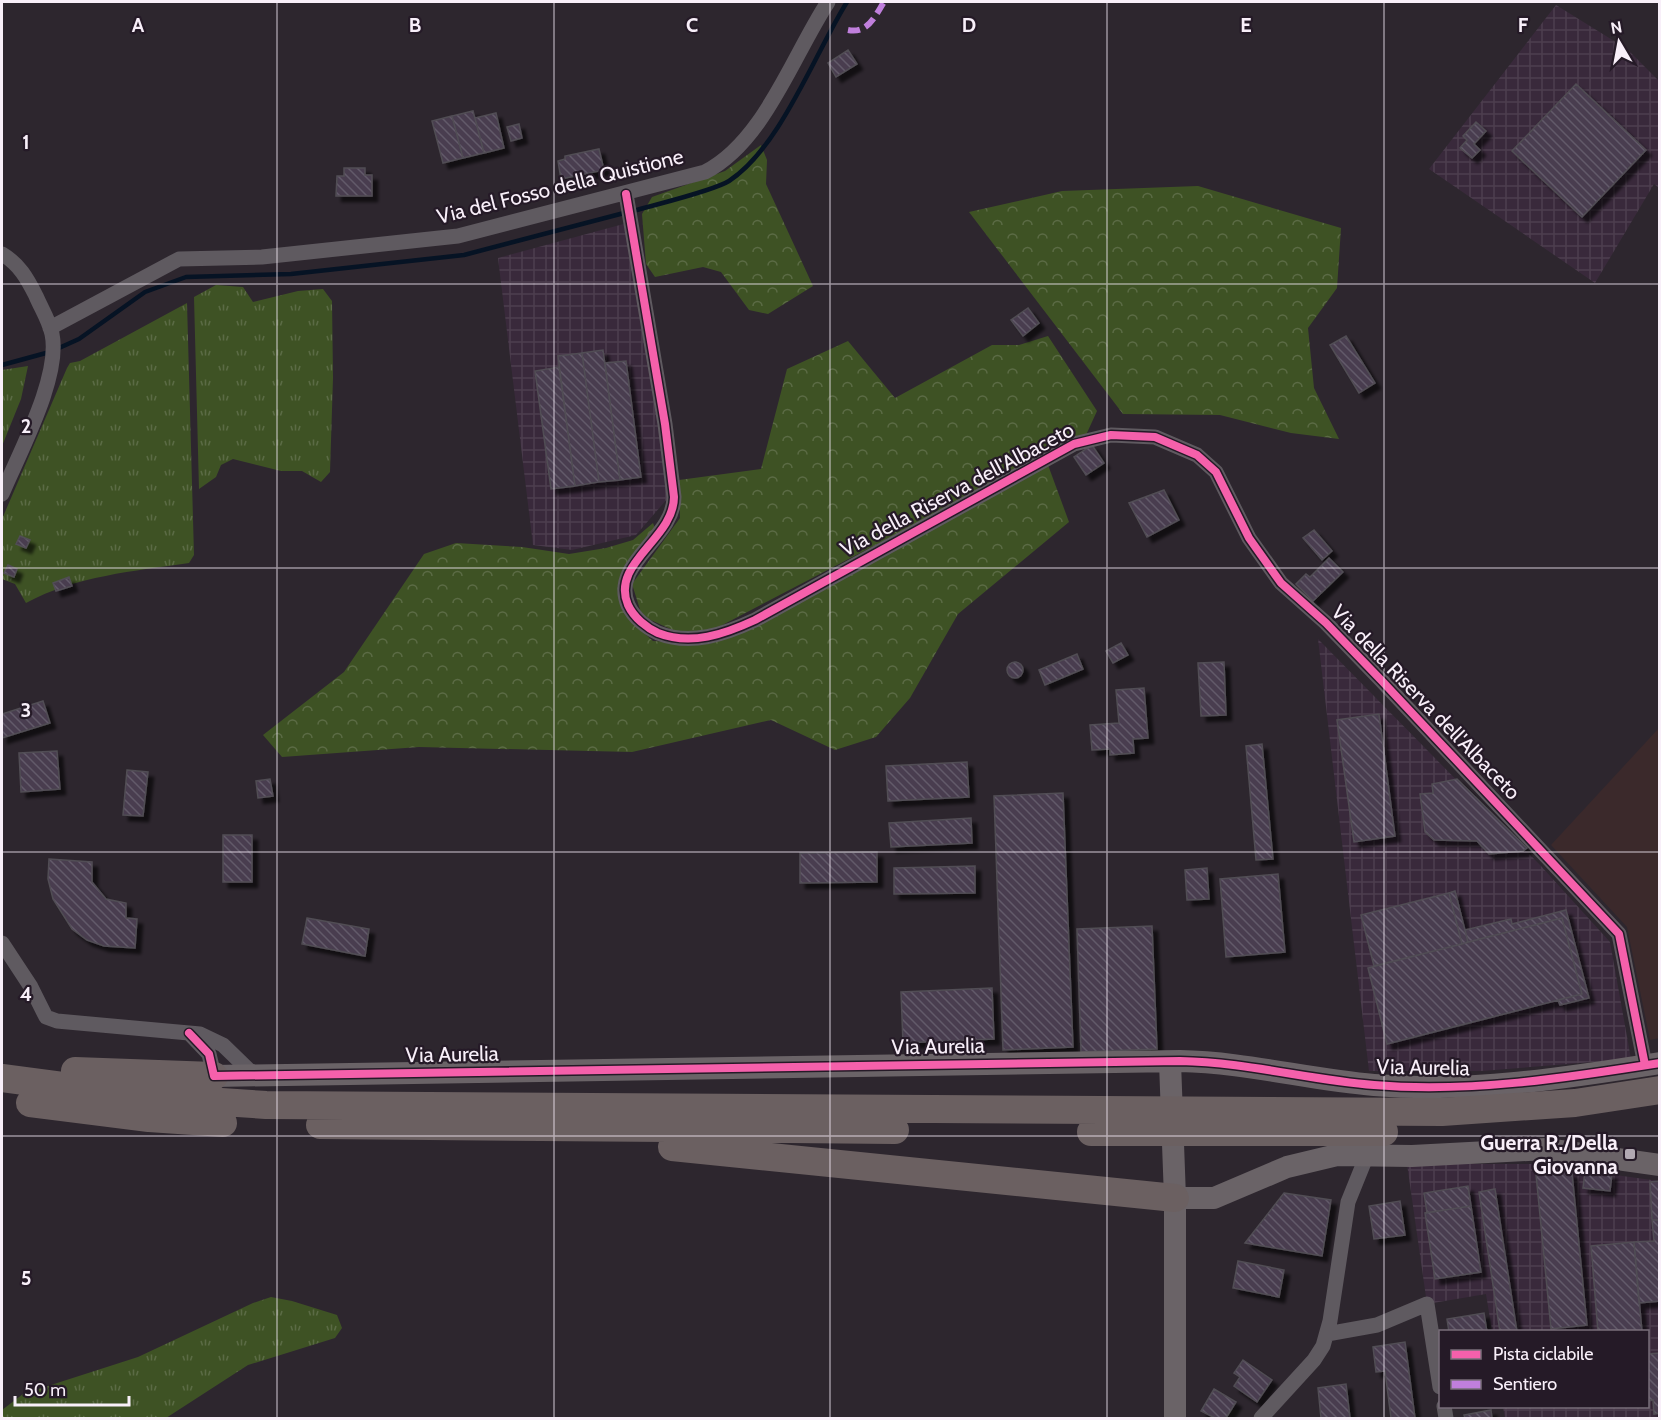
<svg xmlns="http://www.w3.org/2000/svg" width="1661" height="1420" font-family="Cabin,sans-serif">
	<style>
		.commercial { fill: #3b292b }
		.industrial { fill: url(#industrial-grid) }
		.grass { fill: url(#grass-tufts) }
		.forest { fill: url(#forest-crowns) }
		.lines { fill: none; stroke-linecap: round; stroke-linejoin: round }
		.stream { stroke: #061324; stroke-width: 4.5 }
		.building { fill: url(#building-back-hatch); stroke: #514d54; stroke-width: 1.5; filter: url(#shadow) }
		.street { stroke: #5f5a60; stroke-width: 15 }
		.secondary { stroke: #6a6367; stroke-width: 22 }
		.highway { stroke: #6b6061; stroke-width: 28 }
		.quiet { stroke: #c07fdc; stroke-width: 6; stroke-dasharray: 12 6; stroke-linecap: butt }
		.cycleway-casing { stroke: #251a27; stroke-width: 11 }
		.cycleway { stroke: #f560ab; stroke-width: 8 }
		.grid { fill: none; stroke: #f8eff9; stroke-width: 1.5; stroke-opacity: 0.55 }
		.poi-dot { fill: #b1a9b2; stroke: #251a27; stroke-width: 2 }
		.labels { text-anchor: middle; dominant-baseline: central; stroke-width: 4.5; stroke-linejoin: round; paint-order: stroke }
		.street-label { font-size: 21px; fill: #f8eff9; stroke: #251a27 }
		.poi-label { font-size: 21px; font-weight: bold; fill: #f8eff9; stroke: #251a27; text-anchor: end }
		.grid-label { font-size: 20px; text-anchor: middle; font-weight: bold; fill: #f8eff9; stroke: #251a27; stroke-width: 4.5; stroke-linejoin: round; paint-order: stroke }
	</style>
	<defs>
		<pattern id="industrial-grid" width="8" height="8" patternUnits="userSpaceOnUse" patternTransform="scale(1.5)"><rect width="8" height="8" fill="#39293b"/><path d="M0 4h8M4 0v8" fill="none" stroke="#4d3e4e"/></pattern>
		<pattern id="grass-tufts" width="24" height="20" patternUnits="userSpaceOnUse" patternTransform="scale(1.5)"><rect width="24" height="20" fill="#3e5224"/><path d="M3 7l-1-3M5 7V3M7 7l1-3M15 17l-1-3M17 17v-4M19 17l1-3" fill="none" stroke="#5b6b45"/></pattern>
		<pattern id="forest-crowns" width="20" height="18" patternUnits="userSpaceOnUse" patternTransform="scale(1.5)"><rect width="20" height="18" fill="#3e5224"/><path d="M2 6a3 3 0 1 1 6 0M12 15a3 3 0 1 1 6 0" fill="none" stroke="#5b6b45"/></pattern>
		<pattern id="building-back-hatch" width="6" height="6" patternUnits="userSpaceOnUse" patternTransform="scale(1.5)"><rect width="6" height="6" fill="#483e4f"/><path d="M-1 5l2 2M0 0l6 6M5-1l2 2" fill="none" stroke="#635a69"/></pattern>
		<filter id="shadow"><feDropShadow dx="5.5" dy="5.5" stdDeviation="1.5" flood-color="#0009"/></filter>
	</defs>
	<rect width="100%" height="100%" fill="#2d262e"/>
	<path class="commercial" d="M1659,728L1660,1038L1650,1040L1627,927L1551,845Z"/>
	<path class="industrial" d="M1556,5L1627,49L1659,81V188L1654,184L1595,283L1429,169Z
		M631,222L674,491L636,535L572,550L533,545L498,258Z
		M1318,639L1541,866L1610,942L1631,1059L1482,1071H1369Z
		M1407,1164H1535L1659,1181V1418H1505L1503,1407L1648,1406V1332L1492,1331L1486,1294L1427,1304Z"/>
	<path class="grass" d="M216,285L243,287L253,302L298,291L323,289L332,301L333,378L330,472L321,482L302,471H281L233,459L221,465L216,477L199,489L194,297Z
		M187,303L194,555L189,563C134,571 76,576 26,603L15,584L2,579V519L67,368L70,363L80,361Z
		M28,366L21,399L2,446V370Z
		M271,1297L292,1301L337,1315L342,1328L335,1338L248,1365L166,1418H2V1410L23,1394L138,1357L253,1303Z"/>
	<path class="forest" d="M761,145L767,160L766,184L813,286L768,314L749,310L721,272L703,267L655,277L646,264L642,214L652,197L725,171Z
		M1198,186L1341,228L1337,288L1308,328L1314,388L1339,439L1291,433L1220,415L1123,414L969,212L1062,191Z
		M1048,336L1097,411L1086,435L711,631L677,632L642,616L632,584L680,518L679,480L761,469L787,369L848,341L895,398L992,345H1019Z
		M1048,465L1069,522L958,614L910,698L876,737L835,750L771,720L632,752L419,747L282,757L263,735L344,672L424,554L456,543L522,547L569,554L606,548L633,540L653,523L656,531L628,572L632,622L653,641L709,644L755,626Z"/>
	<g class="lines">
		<path class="stream" d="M637,210C657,204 713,191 729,181C780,148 815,53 847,2
			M59,348L79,339L145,292L186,277L291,274L464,255L624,213
			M2,365L46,353"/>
	</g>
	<path class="building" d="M848,50L857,64L836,77L828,63Z
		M1576,84L1646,150L1582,217L1512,151Z
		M473,111L484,153L463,158L452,116Z
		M496,113L504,148L484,153L475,118Z
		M452,116L463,158L443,163L432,121Z
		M1476,122L1486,131L1474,144L1480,150L1472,158L1460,148L1467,140L1463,136Z
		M519,124L522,138L511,141L507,127Z
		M599,149L604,170L561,179L558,161L565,159V156Z
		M344,168H365V175H372V196H336L337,176H344Z
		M1028,308L1039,323L1023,336L1011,320Z
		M1346,336L1375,383L1359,393L1330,345Z
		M603,350L620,480L599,482L582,353Z
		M582,353L599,482L575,486L558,356Z
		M626,361L641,477L620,480L605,363Z
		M559,367L575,486L551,489L535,371Z
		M1092,445L1104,463L1086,475L1074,457Z
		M1164,490L1179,520L1147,537L1129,503Z
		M1314,530L1332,551L1322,560L1303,538Z
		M20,536L30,540L26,548L16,544Z
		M1329,558L1343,572L1313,601L1296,584L1306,574L1310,577Z
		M8,565L17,569L14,577L4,573Z
		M69,577L72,586L56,591L53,583Z
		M1121,643L1128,655L1113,663L1106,651Z
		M1077,654L1083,669L1045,685L1039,670Z
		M1224,662L1226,715L1201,716L1198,663Z
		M1007 670a8 8 0 1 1 16 0a8 8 0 1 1-16 0Z
		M1144,688L1148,738L1133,739L1134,753L1110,755V749L1092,750L1090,725L1119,723L1116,690Z
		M43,701L50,723L2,738V714Z
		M1379,714L1395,836L1354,842L1337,720Z
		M1262,744L1273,859L1256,860L1246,746Z
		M57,751L60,789L21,792L19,753Z
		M967,762L969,797L888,801L886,766Z
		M127,770L148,772L143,816L123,815Z
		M270,779L273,796L258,798L256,781Z
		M1457,779L1527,848L1523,851L1489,854L1477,841L1434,840L1425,832L1420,794L1433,793L1432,784Z
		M1063,793L1073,1047L1003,1050L994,796Z
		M971,818L972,843L891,847L889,823Z
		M223,835H252V882H223Z
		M877,852V882L800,883V853Z
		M49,859L92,862V882L106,899L126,903V918L137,919L135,948L104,946L87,940L72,929L53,899L48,879Z
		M975,866V893L894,894V868Z
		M1207,868L1209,899L1187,900L1185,870Z
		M1278,874L1285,952L1226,957L1220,879Z
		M1455,891L1468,942L1462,944L1449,893Z
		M1449,893L1462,944L1374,966L1361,915Z
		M1566,910L1589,998L1560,1005L1558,1000L1582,994L1562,918L1468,942L1465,930L1511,919L1512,924Z
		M307,918L369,929L365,956L302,944Z
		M1562,918L1582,994L1387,1044L1368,968Z
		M1152,926L1157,1049L1081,1052L1077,929Z
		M992,988L994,1039L903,1043L901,992Z
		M1535,1164L1572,1173L1587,1325L1551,1329Z
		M1585,1171L1612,1174L1610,1191L1583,1188Z
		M1660,1181V1220H1652L1650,1182Z
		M1468,1186L1471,1206L1427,1213L1424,1193Z
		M1495,1189L1517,1332H1500L1479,1192Z
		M1284,1193L1331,1200L1322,1256L1245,1243Z
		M1400,1201L1405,1235L1374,1239L1369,1206Z
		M1471,1206L1481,1272L1435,1279L1425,1213Z
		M1652,1220H1660V1301L1639,1303L1634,1242L1654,1241Z
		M1634,1242L1642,1332H1598L1591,1246Z
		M1238,1261L1284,1270L1279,1297L1233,1288Z
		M1484,1313L1487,1332H1449L1447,1319Z
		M1405,1342L1415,1418H1391L1385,1371L1376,1372L1373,1347Z
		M1660,1353V1413L1654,1414L1653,1400L1648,1401V1354Z
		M1243,1360L1272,1380L1257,1402L1234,1386L1240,1377L1234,1373Z
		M1346,1384L1350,1418H1321L1318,1388Z
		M1214,1389L1236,1402L1226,1418H1215L1201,1411Z
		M1491,1410L1492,1418H1465L1464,1415Z"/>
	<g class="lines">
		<path class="street" d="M626,194L665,424L674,497C674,539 610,563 628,605C634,618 647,628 658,633C691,646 725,634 755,620L1074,444L1111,435L1155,437L1197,455L1216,472L1249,538L1281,583L1326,623L1382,681L1619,934L1645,1065
			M2,254C19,264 27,278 36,296C41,308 49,320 52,334C61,377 19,453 2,494
			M50,328L179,259L262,257L458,236L705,172C764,142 793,55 828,2
			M2,943L31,987L46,1017L57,1021L200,1034L223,1045L254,1075
			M189,1033L209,1054L214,1076
			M1327,1334L1377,1325L1427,1304L1440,1387
			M1444,1406L1446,1418
			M1261,1418L1314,1360L1323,1346L1330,1321L1348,1202L1367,1155"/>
		<path class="secondary" d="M1170,1062L1175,1198V1418
			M214,1076L1180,1061C1245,1062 1310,1080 1374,1085C1470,1093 1566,1078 1660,1063
			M1175,1198H1214L1287,1167L1337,1155L1412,1156L1546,1149L1660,1165"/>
		<path class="highway" d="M75,1071L214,1076
			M2,1078L146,1097L266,1105L1442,1112L1575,1103L1660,1090
			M30,1103L149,1118L223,1123
			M320,1125L895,1130
			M1091,1132H1384
			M672,1147L1175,1198"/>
		<path class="quiet" d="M848,30C868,34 875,16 884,2"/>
		<defs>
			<path id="cycleway" d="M626,194L665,424L674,497C674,539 610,563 628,605C634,618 647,628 658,633C691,646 725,634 755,620L1074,444L1111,435L1155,437L1197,455L1216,472L1249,538L1281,583L1326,623L1382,681L1619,934L1645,1065
				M189,1033L209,1054L214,1076L1180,1061C1245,1062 1310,1080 1374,1085C1470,1093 1566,1078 1660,1063"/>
		</defs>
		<use href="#cycleway" class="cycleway-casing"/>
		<use href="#cycleway" class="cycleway"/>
	</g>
	<path class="grid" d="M277,2V1418M554,2V1418M830,2V1418M1107,2V1418M1384,2V1418M2,284H1660M2,568H1660M2,852H1660M2,1136H1660"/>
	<rect class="poi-dot" x="1624" y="1148" width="12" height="12" rx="3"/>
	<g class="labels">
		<g class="street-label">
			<text transform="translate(560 186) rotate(-14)">Via del Fosso della Quistione</text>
			<text transform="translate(957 489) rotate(-28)">Via della Riserva dell'Albaceto</text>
			<text transform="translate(1426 702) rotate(46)">Via della Riserva dell'Albaceto</text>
			<text transform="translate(938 1046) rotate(-1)">Via Aurelia</text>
			<text transform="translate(452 1054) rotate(-1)">Via Aurelia</text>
			<text transform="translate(1423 1067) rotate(1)">Via Aurelia</text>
		</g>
		<g class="poi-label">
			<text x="1618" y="1142">Guerra R./Della<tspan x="1618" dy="24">Giovanna</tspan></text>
		</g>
	</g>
	<g class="grid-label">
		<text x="138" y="32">A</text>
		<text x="415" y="32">B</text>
		<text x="692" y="32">C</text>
		<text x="969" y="32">D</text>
		<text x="1246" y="32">E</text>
		<text x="1523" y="32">F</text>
		<text x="26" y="149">1</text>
		<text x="26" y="433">2</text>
		<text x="26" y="717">3</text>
		<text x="26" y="1001">4</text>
		<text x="26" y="1285">5</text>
	</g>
	<rect width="1661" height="1420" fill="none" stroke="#f8eff9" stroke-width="6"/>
	<rect x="1439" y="1330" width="210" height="78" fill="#251a27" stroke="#796f7b" stroke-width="1.5"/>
	<rect x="1451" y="1350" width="30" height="9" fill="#f560ab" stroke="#796f7b" stroke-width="1.5"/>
	<text x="1493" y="1360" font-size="18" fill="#f8eff9">Pista ciclabile</text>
	<rect x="1451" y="1380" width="30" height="9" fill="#c07fdc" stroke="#796f7b" stroke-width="1.5"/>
	<text x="1493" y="1390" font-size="18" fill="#f8eff9">Sentiero</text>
	<g transform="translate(1619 42) rotate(350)" stroke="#251a27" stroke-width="4.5" paint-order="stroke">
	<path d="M0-4.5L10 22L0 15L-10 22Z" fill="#f8eff9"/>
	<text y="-9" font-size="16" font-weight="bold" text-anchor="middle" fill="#f8eff9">N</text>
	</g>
	<path d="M15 1396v9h114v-9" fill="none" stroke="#f8eff9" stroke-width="3"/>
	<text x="24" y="1396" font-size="18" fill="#f8eff9" stroke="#251a27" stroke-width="4.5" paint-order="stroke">50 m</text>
</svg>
